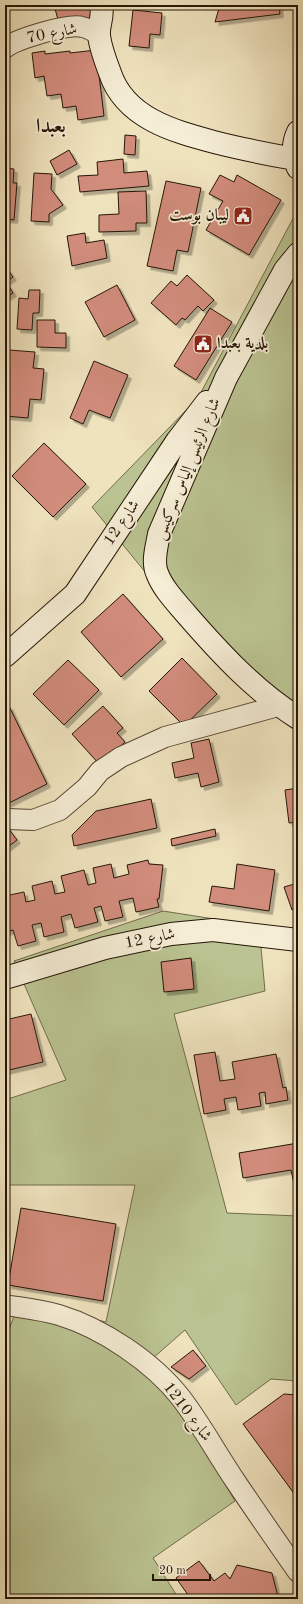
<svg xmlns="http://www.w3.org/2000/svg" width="303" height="1604" font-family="'Old Standard TT',Amiri,serif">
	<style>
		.green { fill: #bac391; stroke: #706c4c }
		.building { fill: #d28c7c; stroke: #251607; filter: url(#shadow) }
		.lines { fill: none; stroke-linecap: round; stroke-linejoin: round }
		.street-casing { stroke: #584935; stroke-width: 22 }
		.secondary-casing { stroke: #251607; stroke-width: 24 }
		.street { stroke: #f5edd5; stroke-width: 20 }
		.secondary { stroke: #f5edd5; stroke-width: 22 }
		.labels { text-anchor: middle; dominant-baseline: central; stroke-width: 3.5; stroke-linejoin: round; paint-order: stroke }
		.street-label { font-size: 16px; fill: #251607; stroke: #f5edd5 }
		.poi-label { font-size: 16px; font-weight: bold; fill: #251607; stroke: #f5edd5; text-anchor: end }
		.district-label { font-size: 20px; font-weight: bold; fill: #251607; stroke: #f5edd5 }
	</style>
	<defs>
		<filter id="shadow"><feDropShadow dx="3.5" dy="3.5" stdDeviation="0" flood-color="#0004"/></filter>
	</defs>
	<rect width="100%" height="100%" fill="#efe3be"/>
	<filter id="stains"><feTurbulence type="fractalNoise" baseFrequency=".005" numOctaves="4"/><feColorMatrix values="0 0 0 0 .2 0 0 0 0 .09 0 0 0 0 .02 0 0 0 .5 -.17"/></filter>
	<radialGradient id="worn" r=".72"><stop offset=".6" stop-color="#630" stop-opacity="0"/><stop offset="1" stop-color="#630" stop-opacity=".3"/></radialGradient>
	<path class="green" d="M298,209V706L250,691L155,584L92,507L198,398Z
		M163,911L259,926L265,991L174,1014L227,1213L298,1216V1381L271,1379L236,1405L185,1330L153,1358L235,1501L153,1558L179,1599H5V1340L19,1303L106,1322L135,1185H9V1292H5V1100L66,1080L14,961Z"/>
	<path class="building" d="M54,5H93L96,18L60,27Z
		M220,5H279L280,14L215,22Z
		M133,10L162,13L160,35L150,34L149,48L129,46Z
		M96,50L104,116L78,120L76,106L63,108L61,94L47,96L44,76L35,78L32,53L45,51V54L70,51V53Z
		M125,135L136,136L135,155L124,154Z
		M69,150L77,164L57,175L50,161Z
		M123,159L124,173L147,171L149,186L80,192L78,176L98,175L97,162Z
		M5,168L14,169L13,183H17L14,220L5,219Z
		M34,173L52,174L51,189L63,205L49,214V222L31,221Z
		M220,175L234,182L237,175L281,200L249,255L206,230L223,201L209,194Z
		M166,181L201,188L188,252L177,250L173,271L147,266Z
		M146,191L147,223H136V231L99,232V215L119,214L118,192Z
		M85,233L86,243L104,240L107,258L72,266L67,236Z
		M5,266L13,277L6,282L13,293L5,298Z
		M187,275L214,300L203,311L198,306L185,320L182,318L176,325L151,303L171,281L177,286Z
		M117,285L135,320L104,337L85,302Z
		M29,290H40L39,313H33L32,330L17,329L19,298L28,299Z
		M210,308L232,322L196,380L174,366Z
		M37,320H55V333H66V348L37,347Z
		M9,350L35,352L33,368L44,369L41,400L30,399L28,418L5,416V365H8Z
		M94,361L128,375L110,418L89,410L83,424L70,418Z
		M44,443L86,484L53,517L12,476Z
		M123,594L163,639L121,677L81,632Z
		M182,658L217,694L184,726L149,691Z
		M68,660L99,690L64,725L33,694Z
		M9,706L47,784L5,805V708Z
		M103,706L123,728L117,733L125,742L100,765L72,734Z
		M209,739L219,782L201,787L198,773L175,778L172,763L194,758L191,743Z
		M298,788V822L289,823L285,790Z
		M151,799L157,828L74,846L72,835L96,811Z
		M5,824L17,840L5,849Z
		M215,829L216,836L172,846L171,839Z
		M148,860L149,864L163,865L159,899H157L159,907L136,912L133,898L119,901L123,917L105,921L101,906L94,908L98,922L75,928L71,914L61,917L64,932L44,937L41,923L32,925L36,941L18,946L13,930L5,932V908L8,907L5,896L24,892L26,902L35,900L32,886L52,881L55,894L65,892L61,876L84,870L88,885L96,883L93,868L111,864L114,878L129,874L127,865Z
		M237,864L275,870L269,911L209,902L212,886L234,889Z
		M298,883V908L292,910L284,887Z
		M191,958L194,989L164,992L161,962Z
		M31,1014L43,1062L5,1071V1020Z
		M215,1052L220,1081L235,1079L232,1062L276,1054L283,1088L286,1087L288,1100L266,1104L265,1092L259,1093L261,1106L238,1110L236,1097L224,1099L226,1110L204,1114L194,1055Z
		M298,1143V1203L291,1170L243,1178L239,1153Z
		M21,1208L116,1224L103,1301L8,1285Z
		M193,1350L206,1366L189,1379L171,1367Z
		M284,1394L298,1395V1499L243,1424Z
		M199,1561L214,1581L225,1573L230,1579L237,1565L272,1573L278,1597L275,1599H191L176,1578Z"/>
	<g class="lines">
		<defs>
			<path id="street" d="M5,48C16,39 69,23 82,27C88,28 94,32 99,34
				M8,819L33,820L60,810L87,787L100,771L121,757L165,737L278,706
				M5,1305C23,1308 42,1310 59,1315C102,1328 153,1362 181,1398C201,1424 217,1454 236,1482C256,1512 277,1542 298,1572"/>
			<path id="secondary" d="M101,5C104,17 98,24 99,35C100,47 106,62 110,73C125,118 173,131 214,142C241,149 267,154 295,159
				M298,132C292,144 293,156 298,168
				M298,254L285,270L226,378L159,534C157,546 152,561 157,573C163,589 176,602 187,615C220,653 255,691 298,718
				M5,656L75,594L177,441L207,402
				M5,978L105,948L171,934L213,930L298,940"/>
		</defs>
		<use href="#street" class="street-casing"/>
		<use href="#secondary" class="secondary-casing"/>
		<use href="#street" class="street"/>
		<use href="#secondary" class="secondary"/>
	</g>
	<defs>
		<symbol id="civic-square" viewBox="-11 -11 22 22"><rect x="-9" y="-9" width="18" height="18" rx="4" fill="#8f2418" stroke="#f5edd5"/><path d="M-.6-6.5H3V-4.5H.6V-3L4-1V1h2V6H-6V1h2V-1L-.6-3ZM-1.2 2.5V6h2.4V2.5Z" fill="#fff"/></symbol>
	</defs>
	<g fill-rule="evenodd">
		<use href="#civic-square" x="232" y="205" width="22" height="22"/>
		<use href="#civic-square" x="192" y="333" width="22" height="22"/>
	</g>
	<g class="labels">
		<g class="street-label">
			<text transform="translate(52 34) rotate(-11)">شارع 70</text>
			<text transform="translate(188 469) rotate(-68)">شارع الرئيس إلياس سركيس</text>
			<text transform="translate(122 523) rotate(-56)">شارع 12</text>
			<text transform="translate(150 939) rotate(-11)">شارع 12</text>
			<text transform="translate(187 1412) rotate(53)">شارع 1210</text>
		</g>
		<g class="poi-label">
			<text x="229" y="216">ليبان بوست</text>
			<text x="217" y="344" text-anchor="start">بلدية بعبدا</text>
		</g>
		<g class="district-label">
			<text x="51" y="127">بعبدا</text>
		</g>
	</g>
	<rect width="303" height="1604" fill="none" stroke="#efe3be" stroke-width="20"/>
	<rect x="6" y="6" width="291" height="1592" fill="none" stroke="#251607" stroke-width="2"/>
	<rect x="10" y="10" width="283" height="1584" fill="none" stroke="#251607"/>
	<path d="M153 1574v6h57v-6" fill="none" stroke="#251607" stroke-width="2"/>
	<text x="159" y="1574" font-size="12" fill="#251607" stroke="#f5edd5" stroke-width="3" paint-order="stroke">20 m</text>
	<rect width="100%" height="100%" filter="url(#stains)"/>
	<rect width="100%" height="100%" fill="url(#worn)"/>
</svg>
